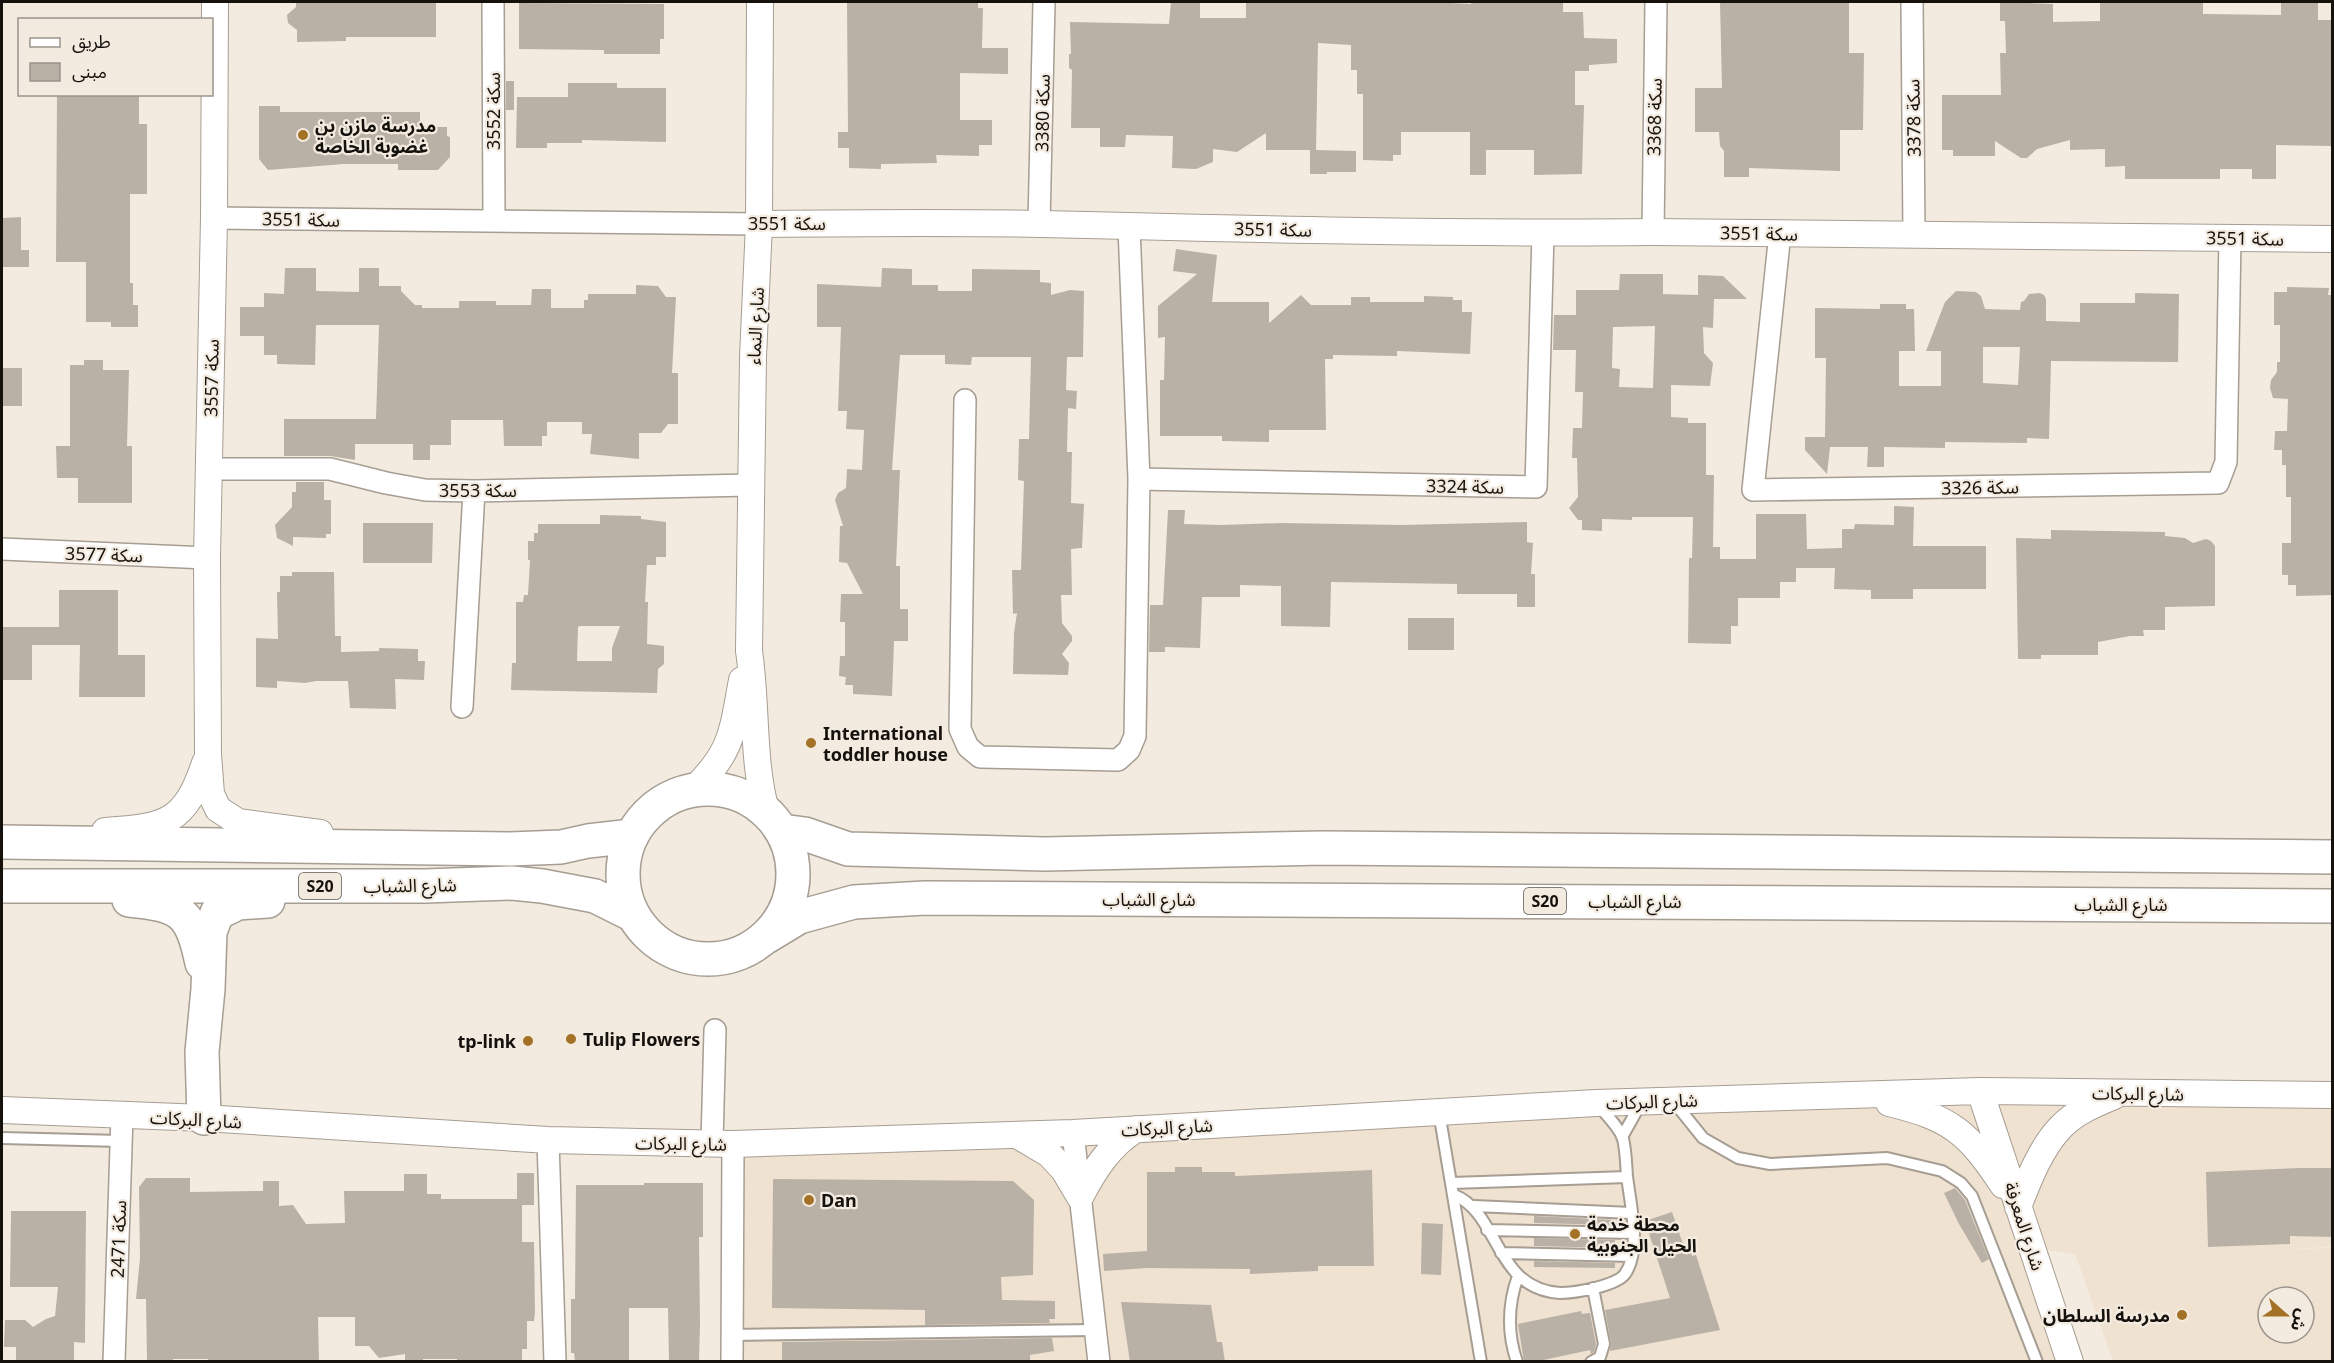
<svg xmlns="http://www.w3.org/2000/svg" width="2334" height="1363" font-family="'Noto Sans','Noto Sans Arabic',sans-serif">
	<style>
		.built { fill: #f0e2d0; fill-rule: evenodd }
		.building { fill: #b9b0a6; fill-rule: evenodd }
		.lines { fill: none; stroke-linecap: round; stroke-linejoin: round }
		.service-casing { stroke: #a69d93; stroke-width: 14 }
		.minor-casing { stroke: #a69d93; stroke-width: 24 }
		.tertiary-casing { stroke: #a69d93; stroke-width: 28 }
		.primary-casing { stroke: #a69d93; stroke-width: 36 }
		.service { stroke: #fff; stroke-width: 10 }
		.minor { stroke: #fff; stroke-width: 21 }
		.tertiary { stroke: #fff; stroke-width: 26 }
		.primary { stroke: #fff; stroke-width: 33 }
		.poi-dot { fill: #a37227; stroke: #f4ebe0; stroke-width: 2 }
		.labels { text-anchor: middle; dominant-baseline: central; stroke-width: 4.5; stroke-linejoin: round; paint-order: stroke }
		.shield { fill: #f4ebe0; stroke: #58534d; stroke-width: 1.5 }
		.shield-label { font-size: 16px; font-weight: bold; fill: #15120e }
		.street-label { font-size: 18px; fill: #15120e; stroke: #f4ebe0 }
		.poi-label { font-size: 18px; font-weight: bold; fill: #15120e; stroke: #f4ebe0; text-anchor: start }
	</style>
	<rect width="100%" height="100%" fill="#f4ebe0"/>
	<path class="built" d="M2332,1091V1247L2282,1249L2332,1248V1361H2113L2075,1254L2033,1248L2070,1361L732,1362L733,1144ZM2268,1297H2304V1333H2268Z"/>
	<path class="building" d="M296,2H436V37H346V41L297,42V30L288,23L287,15L296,7Z
		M847,2H978V8H983L982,48H1008V74L960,73V120H992V145H979V156L936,155L937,163L881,164V169L849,168V148H838V132H848Z
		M1171,2H1200V18H1246V2H1432L1471,4V2H1563V12H1583L1584,38L1617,39V63L1589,65V71H1575V105H1584L1582,174L1534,175V150H1486V175H1470V132H1401V155H1393V161L1363,160V94H1357V70H1351V45L1318,43L1316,150L1356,151V172H1327V174H1310V150H1266V133L1237,152L1213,149V162L1196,169L1172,168L1173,136L1126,135L1125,147H1100V128H1071L1072,70L1069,68V54H1071L1070,22L1169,24Z
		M1720,2H1849V53H1864L1863,130H1840V171L1749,168V177H1724V151L1720,146L1719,132H1695V88H1722Z
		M2000,2L2053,4V22L2100,21V2H2203V14L2281,15V2H2318V20H2332V146L2276,145V179H2252V169H2220V179H2125V166L2105,167V149L2070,150V140L2037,149L2027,158H2021L1995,141V156H1953V150H1942V95H2001L2000,53H2006L2005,21H2000Z
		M519,3L664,4V39H660V54H604V50L519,49Z
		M506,81H514V110H506Z
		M568,83H617V88H666V142L582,140V143H547V148H516L517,97H568Z
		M57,94H139V124H147V194H130V283H133V305H138V327H111V322H86V262H56Z
		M259,106H280V112H420V127H447V136L450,137V157L438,170H398V164H344L268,170L259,159Z
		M21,217V250H29V267H2V218Z
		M1176,249L1217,255L1212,302H1269V323L1301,295L1311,305H1351V297H1370V302H1424V296L1453,297V300H1462V312H1472L1470,354L1397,351V356L1333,355V359H1325L1326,430H1269V442L1222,441V436H1160V380H1164L1165,337L1158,338V306L1197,274L1173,271Z
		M285,268H316V291L359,292V268H379V286H401V291L415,305H422V308H459V301H496V305H531L532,289H551V308H584V300H588V294H636V285L658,286L666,297H676L672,373H678V424H668L661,433H639V459L590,454L592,434H582V422H547V436H542V446H504L503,420H451V445H430V460H413V444H355V460L330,456H284V419H376L379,325H316L315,365L277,364V355H264V336H240V307H264V293L284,294Z
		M882,268L912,269V285H938V291H972V269L1040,270V282L1051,283V295L1070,290L1084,291L1083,357H1067L1066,390L1077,391L1076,409L1068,408L1067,452H1072L1071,503L1084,504L1082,548L1071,549L1072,595H1061L1062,623L1072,636V641L1062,654L1069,663L1068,675L1013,674L1014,633L1017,613L1013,614L1012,570H1021L1024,481L1018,480L1019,439H1029L1031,357H972L971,365L945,364V355H900L892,470H900L896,566H900V609H908V641H894L892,696L853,694V685H845L846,677L839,676L840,656H845V622H840L841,594H863L847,563L839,562L840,526H843L835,500L838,493L846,488L847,469L862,470L864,430L846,429L847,411H838L841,327H817V284L881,287Z
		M1620,274H1663V294L1698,295V275L1723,276L1747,299H1714L1713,328L1703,327L1704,353L1713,363L1710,386L1671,385V417L1688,418V423H1706V475H1714L1713,547H1720V559H1756V514H1806L1807,549L1842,548V529H1854L1855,524L1894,525V506L1914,507L1913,546H1986V589H1913V599H1871V590L1834,589L1835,568H1796V582H1780V598H1738V626H1731V644L1688,643L1689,558H1692L1693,517H1632V520L1602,519V531L1582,530V520H1578L1569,508L1578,497L1577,458H1572L1573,428H1582L1583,392H1575L1576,350H1553L1554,315H1576V290H1619ZM1655,326L1653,388L1619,387L1620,369L1612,368L1613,327Z
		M2287,287L2329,288L2328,295H2332V595L2296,596V585H2288V575H2282V543H2291V497H2286V465H2282V450H2274L2275,431H2287L2288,399L2273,398L2270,388L2271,380L2277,372V362H2280V325H2274V292H2287Z
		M1956,291L1976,292L1981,296L1985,309L2020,310L2021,302L2024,301L2029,294L2040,293L2044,295L2046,299V321L2080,322V303H2135V293L2179,294L2178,362L2051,361L2049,439L2027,438V443L1945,442V448L1884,447V467H1867L1868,447H1830L1827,474L1805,450V437H1825L1826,358H1815V308L1880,309V304H1906V309H1914L1915,351H1899V386H1941V351H1926L1945,302ZM1983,347H2020L2018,385L1983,383Z
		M84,360H103V370H129L127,446H132V503H78V478H57L56,446H70V365H84Z
		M2,368H22V406H2Z
		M296,482H324V500H331V534H326V538L293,537V546L277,538L275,525L292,507V492H296Z
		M1168,510H1185L1184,524L1221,525L1282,523L1403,525L1527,522V542L1533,543L1531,574H1535V607H1517V594H1457V584L1331,582L1330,627L1281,626V586L1240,585V597H1202L1200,648L1165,647V652H1149L1150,605H1163Z
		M600,515L641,516V519L666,522V557H656V565H647L645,602H648L647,644L664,646V664L658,669L657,693L511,690L512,663H516V602H523L524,595H528L530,560H528V541H534V533H538V524H600ZM580,626H620L612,648V661H577L578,627Z
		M363,523H433L432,563H363Z
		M2051,530L2165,532V536L2185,538L2193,543L2206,539L2211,541L2215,546V606L2165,607V630H2143L2144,636H2130L2098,642V655H2041V659H2018L2016,538L2051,539Z
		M292,572H334L335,636H341V652L379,651V648L418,649V661H425L424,680L395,679L396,709L350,708L348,681H316L305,683L277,681V688L256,687V638L278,639L277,592H280V576H292Z
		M59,590H118V655H145V697H79L80,645H32V680H2V627H59Z
		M1408,618H1454V650H1408Z
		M1175,1167H1202V1172H1235V1176L1372,1170L1374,1266H1318V1271L1250,1274V1269L1147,1268L1104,1271L1103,1254L1147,1251V1172H1175Z
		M2300,1168H2332V1237L2290,1236V1244L2208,1247L2206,1172Z
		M517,1173H534V1205H522V1242H534L535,1312L534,1321H527V1349H522V1362H457V1359H423V1362H405V1354L379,1358L369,1346H355V1317H318L319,1362H208V1359H173V1362H147L146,1299H136L140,1258L139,1187L146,1178H190V1192L263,1191V1181H279V1206L293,1205L306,1224L345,1223L344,1191H404V1174H427V1194H441V1199H517Z
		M773,1179L1013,1181L1034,1200L1033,1275L1001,1277L1002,1300L1055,1301V1319H1049L1050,1323L925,1325V1310L772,1308Z
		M644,1183H703V1237H699L700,1323L699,1362H669L668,1308H629V1362H575L574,1353H571V1299H575L576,1185H644Z
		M1955,1188L1965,1200L1988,1257L1989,1259L1982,1263L1959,1224L1944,1193Z
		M11,1211H86L85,1343L74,1342V1362H16V1347H4L5,1320H25L33,1327L46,1319L55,1316L58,1287H10Z
		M1672,1212L1684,1247L1689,1246L1692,1256L1696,1255L1720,1330L1610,1351L1611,1343L1605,1310L1670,1298L1645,1221Z
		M1534,1216L1615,1220V1225L1534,1223Z
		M1422,1223L1443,1224L1441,1275L1421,1274Z
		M1534,1238L1615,1240V1248L1534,1246Z
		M1534,1261L1615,1263V1268L1534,1267Z
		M1121,1302L1211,1305L1217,1342H1222L1225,1362H1130Z
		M1581,1311L1582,1314L1590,1313L1596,1344L1594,1352L1591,1354L1590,1350L1534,1362H1524L1518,1324Z
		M1052,1338L1054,1351L1030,1355V1362H782V1342Z"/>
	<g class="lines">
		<defs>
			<path id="service" d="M1674,1102L1703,1138L1738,1158L1770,1164L1887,1158L1942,1171L1961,1183L1972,1196L2037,1362
				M1439,1112L1481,1362
				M1622,1137L1641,1103
				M2,1138L121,1141
				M1452,1183L1627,1177
				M1454,1195C1500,1213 1494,1289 1560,1293C1575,1293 1616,1286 1625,1274C1642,1250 1630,1203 1627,1176C1626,1164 1626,1151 1623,1139C1620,1128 1606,1115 1599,1106
				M1474,1206L1632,1213
				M1487,1230L1634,1233
				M1501,1253L1632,1256
				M732,1335L1095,1330
				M1517,1362C1507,1333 1508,1304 1518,1276
				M1591,1362L1600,1357L1604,1344L1593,1288"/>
			<path id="minor" d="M493,2L494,221
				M1912,2L1914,235
				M214,218L759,224
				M1039,224L1044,2
				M1653,232L1656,2
				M1780,233L1753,490L2218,483L2226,462L2230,238
				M965,400L960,729L968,747L980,757L1118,760L1129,750L1135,736L1139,479L1129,227
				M209,469H330L386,483L425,490L474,491L750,485
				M1139,479L1536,487L1543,233
				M2,549L207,558
				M462,707L474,491
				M1073,1133L1099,1362
				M548,1140L555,1362
				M712,1143L715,1030
				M114,1362L122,1116
				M732,1362L733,1144"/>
			<path id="tertiary" d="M215,2L214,218L207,558L208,754L211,794L218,809L238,822L320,833
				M760,2L759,224L753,357L749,651C757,705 752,759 766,811
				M759,224C853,223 947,222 1041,224C1245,229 1449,234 1653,232L2332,239
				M693,790C733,751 732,733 742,680
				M105,831C166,827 185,823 205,763
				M1980,1091L2070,1362
				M1889,1103C1951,1118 1968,1132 2003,1185
				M2,1110L204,1118L548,1140L733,1144L1073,1133L1596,1103L1980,1091L2332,1095
				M1017,1135L1049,1154L1064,1170L1080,1197
				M1080,1197C1095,1169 1109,1146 1136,1129
				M2018,1207C2028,1181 2041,1147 2061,1127C2075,1112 2095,1104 2114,1096"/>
			<path id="primary" d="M623 874a85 85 0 1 1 170 0a85 85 0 1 1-170 0Z
				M782,831L805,834L848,849L1045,854L1322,848L2332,857
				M2,842L510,849L561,847L588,841L632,836
				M2,886H425L512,883L542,886L595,896L633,915
				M129,900C182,905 191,912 202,963
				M766,937L799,917L854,902L925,898L2332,906
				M204,1118L202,1052L208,989L210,932L217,913L238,903L268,901"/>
		</defs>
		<use href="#service" class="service-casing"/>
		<use href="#minor" class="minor-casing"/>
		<use href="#tertiary" class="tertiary-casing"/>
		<use href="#primary" class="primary-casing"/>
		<use href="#service" class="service"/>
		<use href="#minor" class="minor"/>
		<use href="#tertiary" class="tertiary"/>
		<use href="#primary" class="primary"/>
	</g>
	<g class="poi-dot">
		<circle cx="303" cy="135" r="6"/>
		<circle cx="811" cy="743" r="6"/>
		<circle cx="571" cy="1039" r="6"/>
		<circle cx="528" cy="1041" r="6"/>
		<circle cx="809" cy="1200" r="6"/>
		<circle cx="1575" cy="1234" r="6"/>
		<circle cx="2182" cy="1315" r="6"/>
	</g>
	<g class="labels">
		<g class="shield">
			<rect x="299" y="873" width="42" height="26" rx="4.5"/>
			<rect x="1524" y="888" width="42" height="26" rx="4.5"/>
		</g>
		<g class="shield-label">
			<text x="320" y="886">S20</text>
			<text x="1545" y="901">S20</text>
		</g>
		<g class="street-label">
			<text transform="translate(493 111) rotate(-90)">سكة 3552</text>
			<text transform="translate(1042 113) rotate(-89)">سكة 3380</text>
			<text transform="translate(1654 117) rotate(-89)">سكة 3368</text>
			<text transform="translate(1913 118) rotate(-91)">سكة 3378</text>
			<text transform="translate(301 219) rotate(1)">سكة 3551</text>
			<text x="787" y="223">سكة 3551</text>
			<text transform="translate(1273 229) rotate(1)">سكة 3551</text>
			<text transform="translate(1759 233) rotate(1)">سكة 3551</text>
			<text transform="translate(2245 238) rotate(1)">سكة 3551</text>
			<text transform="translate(755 326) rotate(-87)">شارع النماء</text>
			<text transform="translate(211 378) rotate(-89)">سكة 3557</text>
			<text transform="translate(1465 486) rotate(1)">سكة 3324</text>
			<text transform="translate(1980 487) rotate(-1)">سكة 3326</text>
			<text x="478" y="490">سكة 3553</text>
			<text transform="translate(104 554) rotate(2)">سكة 3577</text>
			<text transform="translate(410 885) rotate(-1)">شارع الشباب</text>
			<text x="1149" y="899">شارع الشباب</text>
			<text x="1635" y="901">شارع الشباب</text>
			<text x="2121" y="904">شارع الشباب</text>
			<text transform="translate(2138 1093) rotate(1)">شارع البركات</text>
			<text transform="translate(1652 1101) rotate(-2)">شارع البركات</text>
			<text transform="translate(196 1119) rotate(3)">شارع البركات</text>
			<text transform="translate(1167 1127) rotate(-3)">شارع البركات</text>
			<text transform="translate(681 1143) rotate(1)">شارع البركات</text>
			<text transform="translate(2025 1226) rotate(72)">شارع المعرفة</text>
			<text transform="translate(118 1239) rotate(-88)">سكة 2471</text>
		</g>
		<g class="poi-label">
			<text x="315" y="125">مدرسة مازن بن<tspan x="315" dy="21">غضوبة الخاصة</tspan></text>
			<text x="823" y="733">International<tspan x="823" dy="21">toddler house</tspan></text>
			<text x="583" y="1039">Tulip Flowers</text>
			<text x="516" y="1041" text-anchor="end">tp-link</text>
			<text x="821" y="1200">Dan</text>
			<text x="1587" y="1224">محطة خدمة<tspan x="1587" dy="21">الحيل الجنوبية</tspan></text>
			<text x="2170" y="1315" text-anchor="end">مدرسة السلطان</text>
		</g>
	</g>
	<rect width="2334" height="1363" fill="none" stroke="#15120e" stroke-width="6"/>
	<rect x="18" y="18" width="195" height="78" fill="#f4ebe0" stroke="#9b948c" stroke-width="1.5"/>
	<rect x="30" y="38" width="30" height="9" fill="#ffffff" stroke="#9b948c" stroke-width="1.5"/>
	<text x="72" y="48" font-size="18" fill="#15120e">طريق</text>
	<rect x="30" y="63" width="30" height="18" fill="#b9b0a6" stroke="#9b948c" stroke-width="1.5"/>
	<text x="72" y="78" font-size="18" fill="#15120e">مبنى</text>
	<g transform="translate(2286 1315) rotate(111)"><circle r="28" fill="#f4ebe0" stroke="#9b948c" stroke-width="1.5"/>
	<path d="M0-4.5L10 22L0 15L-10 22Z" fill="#a37227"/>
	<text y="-9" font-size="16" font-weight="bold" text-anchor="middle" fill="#15120e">ش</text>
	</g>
</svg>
